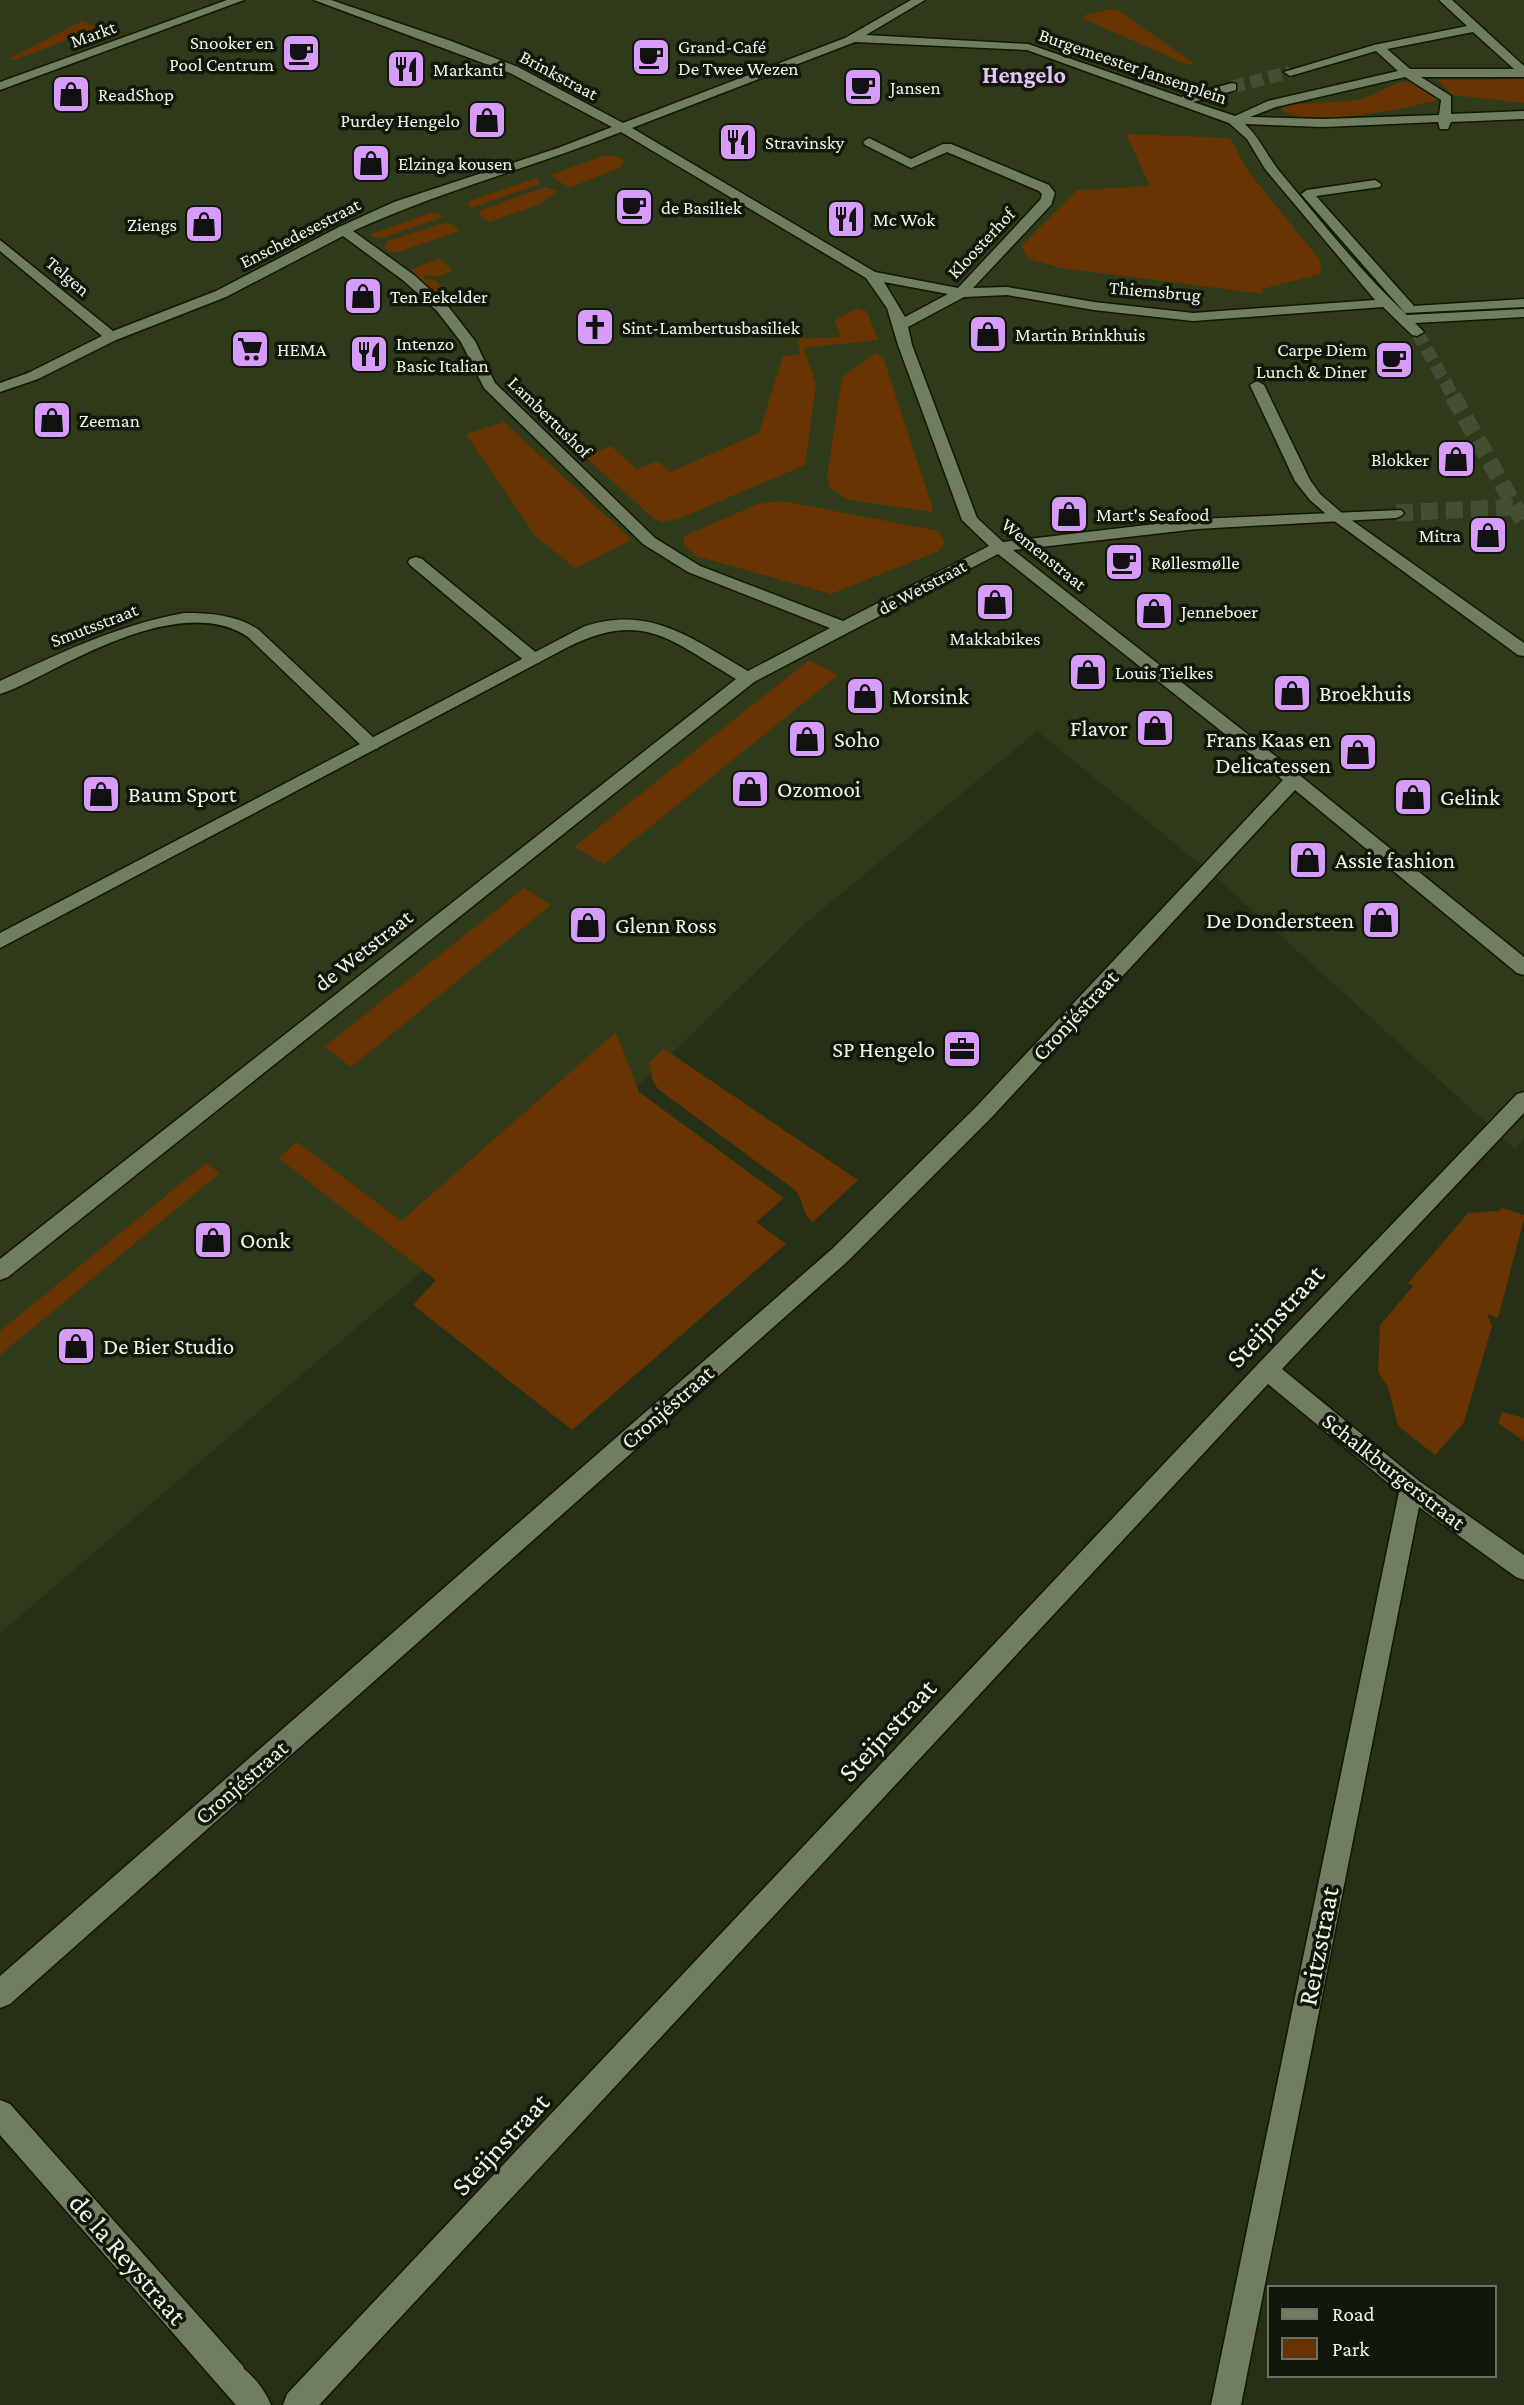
<svg xmlns="http://www.w3.org/2000/svg" width="1524" height="2405" font-family="'Crimson Pro',serif">
	<style>
		.built { fill: #2e3a19 }
		.green { fill: #673300 }
		.lines { fill: none; stroke-linecap: round; stroke-linejoin: round }
		.street-tunnel-far1 { stroke: #444e35; stroke-width: 13; stroke-dasharray: 13 6; stroke-linecap: butt }
		.street-tunnel { stroke: #444e35; stroke-width: 17; stroke-dasharray: 17 8; stroke-linecap: butt }
		.lane-casing { stroke: #0f1801; stroke-width: 3 }
		.street-casing { stroke: #0f1801; stroke-width: 3 }
		.lane { fill: #717d60; fill-rule: evenodd }
		.street { fill: #717d60; fill-rule: evenodd }
		.labels { text-anchor: middle; dominant-baseline: central; stroke-width: 7; stroke-linejoin: round; paint-order: stroke }
		.far-street-label { font-size: 19px; fill: #eff6e5; stroke: #12170b }
		.far-poi-label { font-size: 19px; fill: #eff6e5; stroke: #12170b; text-anchor: start }
		.poi-label { font-size: 23px; fill: #eff6e5; stroke: #12170b; text-anchor: start }
		.street-label { font-size: 23px; fill: #eff6e5; stroke: #12170b }
		.far-district-label { font-size: 24px; font-weight: bold; fill: #e5c4f9; stroke: #12170b }
		.near-street-label { font-size: 28px; fill: #eff6e5; stroke: #12170b }
	</style>
	<rect width="100%" height="100%" fill="#263016"/>
	<path class="built" d="M0,0H1524V1139L1515,1149L1216,877L1037,731L807,922L633,1091L0,1633Z"/>
	<path class="green" d="M1111,9L1118,10L1195,64L1188,65L1084,19L1085,15Z
		M82,21L100,28L14,60L8,59Z
		M1524,79V103L1452,95L1438,80Z
		M1410,81L1441,99C1410,108 1306,129 1281,110L1286,105L1360,100L1398,83Z
		M1126,134L1230,138L1248,171L1320,260L1321,274L1262,289L1263,294L1061,268L1029,259L1021,246L1077,190L1150,186Z
		M603,156H615L625,161L619,168L569,188L550,175Z
		M536,178L540,182L537,185L471,208L467,204L469,201Z
		M545,187L558,191L538,205L489,222L478,214L481,210Z
		M430,213H438L443,217L382,238L371,237V234Z
		M443,223H451L460,231L398,252H389L384,247L388,241Z
		M439,258L453,271L436,277L425,275L424,279L435,280L452,296L441,299L410,270Z
		M857,308L867,311L878,340L804,348L816,384L805,465L678,519L662,522L654,519L584,456L611,446L637,469L658,461L670,472L759,433L783,356L800,355L798,339L840,337L835,320Z
		M875,353L883,357L933,509L932,512L849,500L830,488L827,477L842,377Z
		M504,422L632,540L575,568L536,537L466,434Z
		M782,501L939,531L945,543L939,551L831,594L696,556L683,544L684,536L758,504Z
		M809,660L838,675L604,864L574,847Z
		M524,888L551,905L351,1067L324,1047Z
		M616,1032L639,1092L784,1198L756,1222L786,1244L572,1430L413,1305L436,1280L278,1158L297,1142L401,1221Z
		M663,1049H664L858,1180L813,1222C800,1211 805,1202 795,1190L658,1089L653,1081L649,1063Z
		M206,1163L220,1173L0,1355V1331Z
		M1503,1208L1524,1215V1219L1498,1318L1487,1314L1492,1326L1464,1422L1435,1455L1398,1426L1388,1387L1378,1372L1380,1325L1413,1286L1408,1283L1468,1213L1498,1211Z
		M1502,1412L1524,1418V1441L1498,1423Z"/>
	<g class="lines">
		<path class="street-tunnel-far1" d="M1232,87L1290,72
			M1417,332L1454,398"/>
		<path class="street-tunnel" d="M1453,396L1524,523
			M1396,513L1515,507"/>
		<defs>
			<path id="lane" d="M869,138L911,159L943,144H951L1049,185L1055,193L1051,205H1041L1040,202L1042,194L1039,191L947,152L911,168L865,145L863,142Z
				M1375,180L1381,184L1380,187L1316,196L1414,306L1524,299V307L1405,313L1301,194L1307,190Z
				M1257,381L1264,385L1310,480L1320,494L1343,514L1524,643V656L1518,655L1333,520L1310,500L1295,481L1250,385Z
				M416,557L422,559L539,655L541,659L539,663H527L410,565L408,562L410,559Z
				M184,613C211,613 237,615 259,630L377,741L380,745L377,749H365L248,637C193,600 106,643 54,669C37,677 19,688 0,694V681C60,653 118,625 184,613Z
				M232,2362C249,2369 264,2388 271,2405H236L221,2388L217,2377L221,2366Z"/>
			<path id="street" d="M227,0H244L0,90V82Z
				M314,0H331L451,41L518,67L623,123L845,38L911,0H925L866,35L1028,44L1181,97L1232,83L1236,84V90L1193,102L1235,116L1268,101L1398,71L1376,51L1290,76L1284,72L1374,45L1467,26L1439,0H1452L1524,66V77H1421L1451,96V114L1524,111V119L1451,122L1448,129H1440L1438,122L1323,127L1245,124C1260,138 1267,156 1280,172C1321,221 1360,271 1407,315L1524,309V317L1415,323L1424,332L1417,336L1412,335L1383,307L1193,321L1094,310L1007,295L964,297L908,327L912,345L977,518L1003,542L1197,519L1401,510L1404,513L1401,516L1396,518L1197,529L1013,550L1287,765L1524,957V975L1517,973L1295,790L991,1118L848,1261L10,2004L0,2008V1976L832,1249L977,1106L1283,780L998,554L754,682L8,1277L0,1280V1259L736,679C670,640 643,609 566,648L0,948V933L583,627C650,604 692,639 748,671L830,628L688,572L643,544L484,388L461,342L437,311L404,281L343,236L226,297L116,340L38,379L0,392V383L28,373L102,336L0,251V240L113,331L216,291L339,227L394,202L558,148L612,127L510,73ZM1473,32L1514,69H1410L1387,49ZM855,42L1027,50L1229,123L1247,139L1265,169L1375,300L1193,313L1094,302L1007,287L973,288L1051,205L1052,202L1046,198L1041,199L958,288L875,272L632,128ZM1405,77L1441,100L1439,115L1323,119L1250,117L1276,107ZM621,132L866,278L887,308L898,345L962,520L989,546L843,621L700,566L655,538L495,383L475,341L447,305L414,275L353,231C440,191 533,167 621,132ZM884,282L948,294L905,317Z
				M1524,1092V1113L1282,1369L1419,1481L1524,1555V1580L1516,1577L1419,1507L1241,2405H1211L1399,1492L1268,1384L319,2405H283L287,2394L1259,1363L1517,1094Z
				M0,2100L10,2104L243,2366L247,2377L243,2388L232,2392L221,2388L0,2135Z"/>
		</defs>
		<use href="#lane" class="lane-casing"/>
		<use href="#street" class="street-casing"/>
		<use href="#lane" class="lane"/>
		<use href="#street" class="street"/>
	</g>
	<defs>
		<symbol id="cafe-square" viewBox="-11 -11 22 22"><rect x="-9" y="-9" width="18" height="18" rx="4" fill="#d79bf9" stroke="#12170b"/><path d="M-5.5-4.5H6V0H3Q3 3.5 0 3.5H-2.5Q-5.5 3.5-5.5 0ZM3-3.2v2h1.7v-2ZM-6 4.5H4V6H-6Z" fill="#111"/></symbol>
		<symbol id="restaurant-square" viewBox="-11 -11 22 22"><rect x="-9" y="-9" width="18" height="18" rx="4" fill="#d79bf9" stroke="#12170b"/><path d="M-5-6h1v4h1v-4h1v4h1v-4h1v5L-1.5 .5V6h-2V.5L-5-1ZM5-6V6H3V1.5H1.5Q1.5-4 5-6Z" fill="#111"/></symbol>
		<symbol id="shop-square" viewBox="-11 -11 22 22"><rect x="-9" y="-9" width="18" height="18" rx="4" fill="#d79bf9" stroke="#12170b"/><path d="M-5-2.5h2.3a2.7 3.5 0 0 1 5.4 0H5L5.5 6h-11ZM-1.5-2.5h3a1.5 2.3 0 0 0-3 0Z" fill="#111"/></symbol>
		<symbol id="church-square" viewBox="-11 -11 22 22"><rect x="-9" y="-9" width="18" height="18" rx="4" fill="#d79bf9" stroke="#12170b"/><path d="M-1.2-6h2.4v3.5h3.3v2.4h-3.3V6h-2.4V-.1h-3.3v-2.4h3.3Z" fill="#111"/></symbol>
		<symbol id="supermarket-square" viewBox="-11 -11 22 22"><rect x="-9" y="-9" width="18" height="18" rx="4" fill="#d79bf9" stroke="#12170b"/><path d="M-6-5.5h2.5l.6 2H6L4.5 2H-2.5L-4.4-4H-6ZM-1.5 3.2a1.3 1.3 0 1 0 .1 0ZM3 3.2a1.3 1.3 0 1 0 .1 0Z" fill="#111"/></symbol>
		<symbol id="office-square" viewBox="-11 -11 22 22"><rect x="-9" y="-9" width="18" height="18" rx="4" fill="#d79bf9" stroke="#12170b"/><path d="M-6-3h4V-5.5h4V-3h4V5H-6ZM-1-4.5V-3h2v-1.5ZM-6 0V1H6V0Z" fill="#111"/></symbol>
	</defs>
	<g fill-rule="evenodd">
		<use href="#cafe-square" x="279" y="31" width="44" height="44"/>
		<use href="#cafe-square" x="629" y="35" width="44" height="44"/>
		<use href="#restaurant-square" x="384" y="47" width="44" height="44"/>
		<use href="#cafe-square" x="841" y="65" width="44" height="44"/>
		<use href="#shop-square" x="49" y="72" width="44" height="44"/>
		<use href="#shop-square" x="465" y="98" width="44" height="44"/>
		<use href="#restaurant-square" x="716" y="120" width="44" height="44"/>
		<use href="#shop-square" x="349" y="141" width="44" height="44"/>
		<use href="#cafe-square" x="612" y="185" width="44" height="44"/>
		<use href="#restaurant-square" x="824" y="197" width="44" height="44"/>
		<use href="#shop-square" x="182" y="202" width="44" height="44"/>
		<use href="#shop-square" x="341" y="274" width="44" height="44"/>
		<use href="#church-square" x="573" y="305" width="44" height="44"/>
		<use href="#shop-square" x="966" y="312" width="44" height="44"/>
		<use href="#supermarket-square" x="228" y="327" width="44" height="44"/>
		<use href="#restaurant-square" x="347" y="332" width="44" height="44"/>
		<use href="#cafe-square" x="1372" y="338" width="44" height="44"/>
		<use href="#shop-square" x="30" y="398" width="44" height="44"/>
		<use href="#shop-square" x="1434" y="437" width="44" height="44"/>
		<use href="#shop-square" x="1047" y="492" width="44" height="44"/>
		<use href="#shop-square" x="1466" y="513" width="44" height="44"/>
		<use href="#cafe-square" x="1102" y="540" width="44" height="44"/>
		<use href="#shop-square" x="973" y="580" width="44" height="44"/>
		<use href="#shop-square" x="1132" y="589" width="44" height="44"/>
		<use href="#shop-square" x="1066" y="650" width="44" height="44"/>
		<use href="#shop-square" x="1270" y="671" width="44" height="44"/>
		<use href="#shop-square" x="843" y="674" width="44" height="44"/>
		<use href="#shop-square" x="1133" y="706" width="44" height="44"/>
		<use href="#shop-square" x="785" y="717" width="44" height="44"/>
		<use href="#shop-square" x="1336" y="730" width="44" height="44"/>
		<use href="#shop-square" x="728" y="767" width="44" height="44"/>
		<use href="#shop-square" x="79" y="772" width="44" height="44"/>
		<use href="#shop-square" x="1391" y="775" width="44" height="44"/>
		<use href="#shop-square" x="1286" y="838" width="44" height="44"/>
		<use href="#shop-square" x="1359" y="898" width="44" height="44"/>
		<use href="#shop-square" x="566" y="903" width="44" height="44"/>
		<use href="#office-square" x="940" y="1027" width="44" height="44"/>
		<use href="#shop-square" x="191" y="1218" width="44" height="44"/>
		<use href="#shop-square" x="54" y="1324" width="44" height="44"/>
	</g>
	<g class="labels">
		<g class="far-street-label">
			<text transform="translate(93 34) rotate(-20)">Markt</text>
			<text transform="translate(1133 66) rotate(19)">Burgemeester Jansenplein</text>
			<text transform="translate(559 75) rotate(28)">Brinkstraat</text>
			<text transform="translate(300 233) rotate(-27)">Enschedesestraat</text>
			<text transform="translate(981 243) rotate(-47)">Kloosterhof</text>
			<text transform="translate(68 276) rotate(40)">Telgen</text>
			<text transform="translate(1155 291) rotate(5)">Thiemsbrug</text>
			<text transform="translate(550 417) rotate(44)">Lambertushof</text>
			<text transform="translate(1044 554) rotate(39)">Wemenstraat</text>
			<text transform="translate(922 587) rotate(-28)">de Wetstraat</text>
			<text transform="translate(94 625) rotate(-21)">Smutsstraat</text>
		</g>
		<g class="far-poi-label">
			<text x="274" y="42" text-anchor="end">Snooker en<tspan x="274" dy="22">Pool Centrum</tspan></text>
			<text x="678" y="46">Grand-Café<tspan x="678" dy="22">De Twee Wezen</tspan></text>
			<text x="433" y="69">Markanti</text>
			<text x="890" y="87">Jansen</text>
			<text x="98" y="94">ReadShop</text>
			<text x="460" y="120" text-anchor="end">Purdey Hengelo</text>
			<text x="765" y="142">Stravinsky</text>
			<text x="398" y="163">Elzinga kousen</text>
			<text x="661" y="207">de Basiliek</text>
			<text x="873" y="219">Mc Wok</text>
			<text x="177" y="224" text-anchor="end">Ziengs</text>
			<text x="390" y="296">Ten Eekelder</text>
			<text x="622" y="327">Sint-Lambertusbasiliek</text>
			<text x="1015" y="334">Martin Brinkhuis</text>
			<text x="396" y="343">Intenzo<tspan x="396" dy="22">Basic Italian</tspan></text>
			<text x="277" y="349">HEMA</text>
			<text x="1367" y="349" text-anchor="end">Carpe Diem<tspan x="1367" dy="22">Lunch &amp; Diner</tspan></text>
			<text x="79" y="420">Zeeman</text>
			<text x="1429" y="459" text-anchor="end">Blokker</text>
			<text x="1096" y="514">Mart's Seafood</text>
			<text x="1461" y="535" text-anchor="end">Mitra</text>
			<text x="1151" y="562">Røllesmølle</text>
			<text x="1181" y="611">Jenneboer</text>
			<text x="995" y="638" text-anchor="middle">Makkabikes</text>
			<text x="1115" y="672">Louis Tielkes</text>
		</g>
		<g class="poi-label">
			<text x="1319" y="693">Broekhuis</text>
			<text x="892" y="696">Morsink</text>
			<text x="1128" y="728" text-anchor="end">Flavor</text>
			<text x="834" y="739">Soho</text>
			<text x="1331" y="739" text-anchor="end">Frans Kaas en<tspan x="1331" dy="26">Delicatessen</tspan></text>
			<text x="777" y="789">Ozomooi</text>
			<text x="128" y="794">Baum Sport</text>
			<text x="1440" y="797">Gelink</text>
			<text x="1335" y="860">Assie fashion</text>
			<text x="1354" y="920" text-anchor="end">De Dondersteen</text>
			<text x="615" y="925">Glenn Ross</text>
			<text x="935" y="1049" text-anchor="end">SP Hengelo</text>
			<text x="240" y="1240">Oonk</text>
			<text x="103" y="1346">De Bier Studio</text>
		</g>
		<g class="street-label">
			<text transform="translate(363 950) rotate(-38)">de Wetstraat</text>
			<text transform="translate(1075 1015) rotate(-47)">Cronjéstraat</text>
			<text transform="translate(667 1407) rotate(-41)">Cronjéstraat</text>
			<text transform="translate(1394 1471) rotate(38)">Schalkburgerstraat</text>
			<text transform="translate(241 1782) rotate(-41)">Cronjéstraat</text>
		</g>
		<g class="far-district-label">
			<text x="1024" y="74">Hengelo</text>
		</g>
		<g class="near-street-label">
			<text transform="translate(1275 1316) rotate(-47)">Steijnstraat</text>
			<text transform="translate(887 1730) rotate(-47)">Steijnstraat</text>
			<text transform="translate(1318 1946) rotate(-79)">Reitzstraat</text>
			<text transform="translate(500 2144) rotate(-47)">Steijnstraat</text>
			<text transform="translate(128 2259) rotate(49)">de la Reystraat</text>
		</g>
	</g>
	<rect x="1268" y="2286" width="228" height="91" fill="#12170b" stroke="#6a7062" stroke-width="2"/>
	<rect x="1282" y="2309" width="35" height="10" fill="#717d60" stroke="#6a7062" stroke-width="2"/>
	<text x="1332" y="2321" font-size="21" fill="#eff6e5">Road</text>
	<rect x="1282" y="2338" width="35" height="21" fill="#673300" stroke="#6a7062" stroke-width="2"/>
	<text x="1332" y="2356" font-size="21" fill="#eff6e5">Park</text>
</svg>
